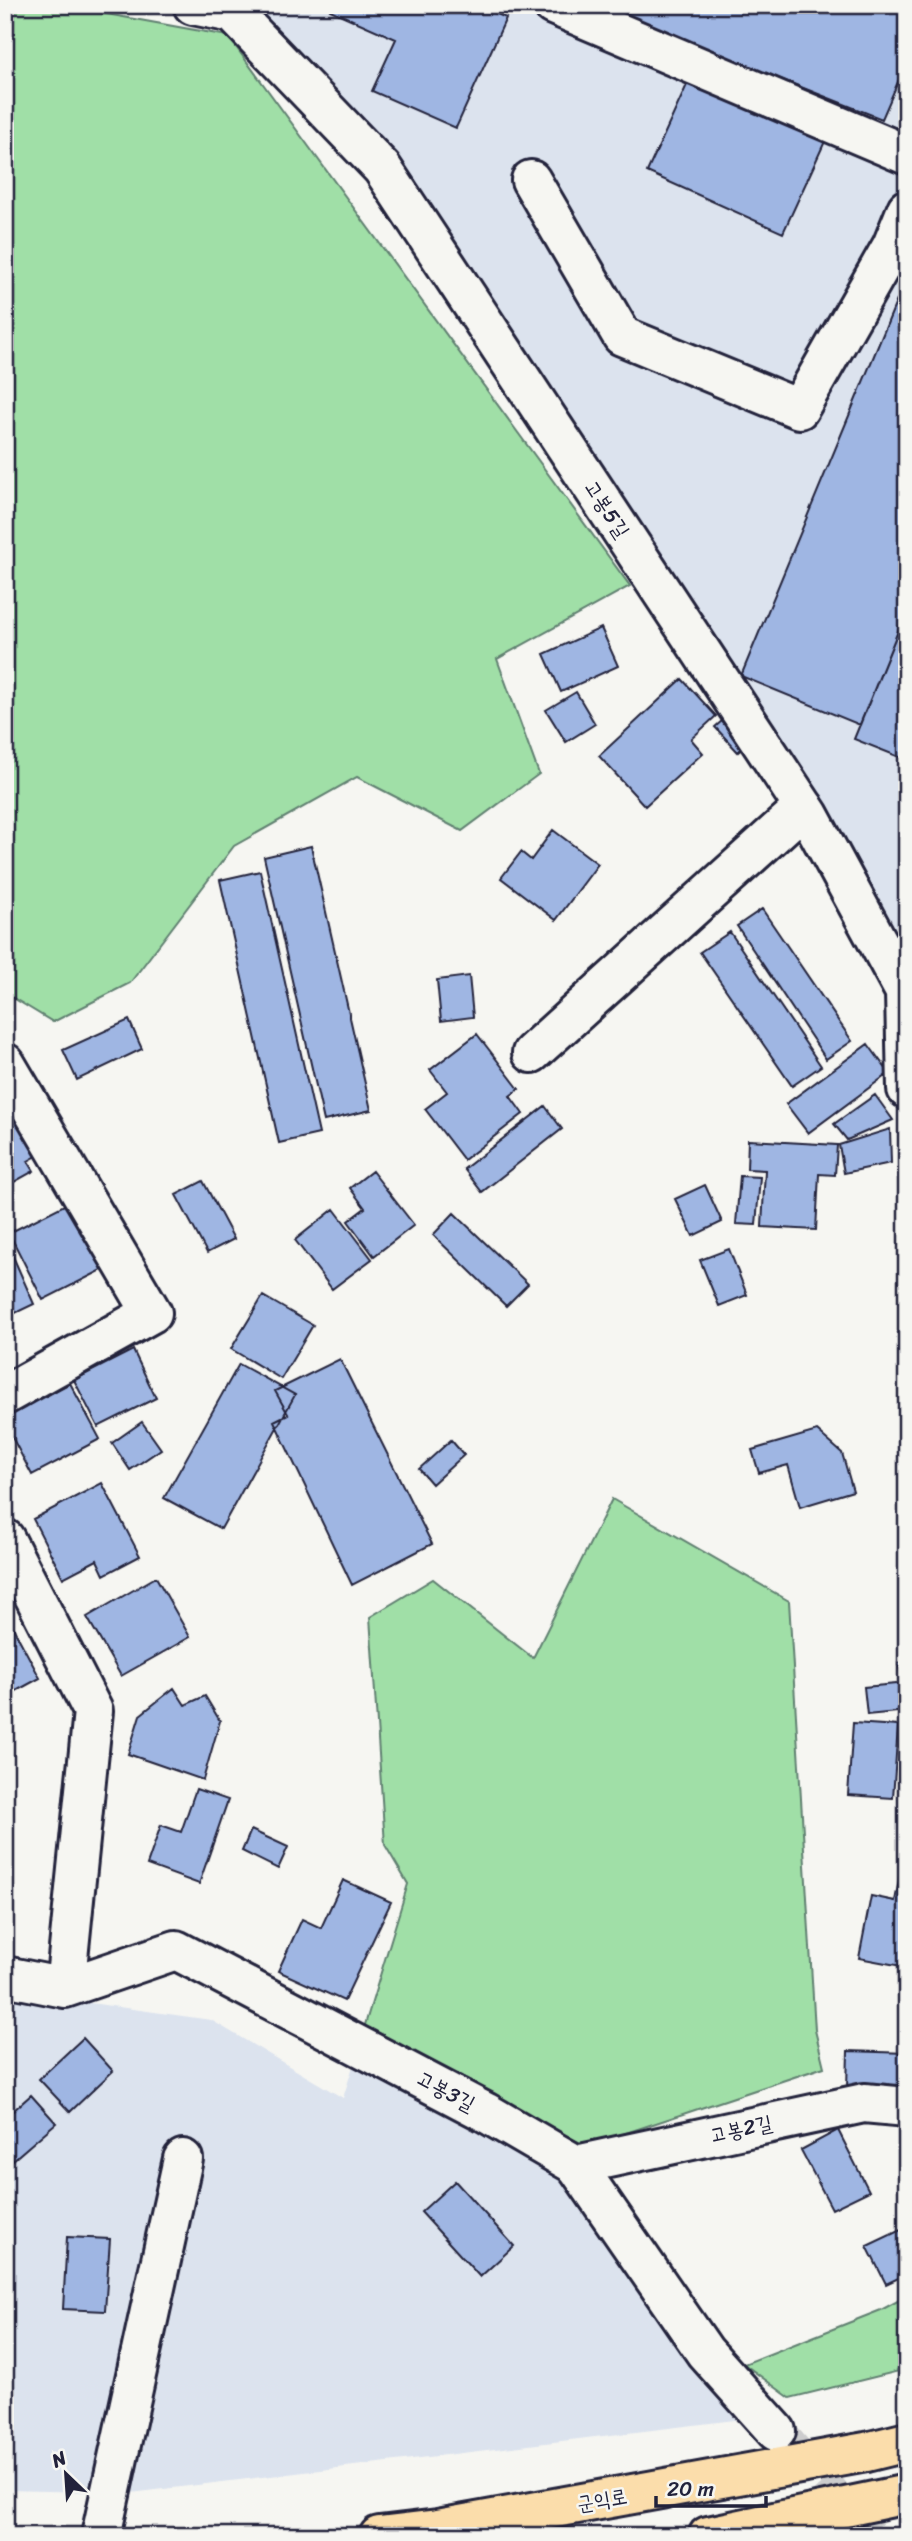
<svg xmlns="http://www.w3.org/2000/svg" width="912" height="2541" font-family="Sriracha,'Poor Story',sans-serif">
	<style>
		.built { fill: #dce3ee }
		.green { fill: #a0dfa7; stroke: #618071; stroke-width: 2 }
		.building { fill: #9fb6e3; stroke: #22223b; stroke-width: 2 }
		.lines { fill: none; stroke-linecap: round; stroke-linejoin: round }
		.minor-tunnel { stroke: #cccccd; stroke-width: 38; stroke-dasharray: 38 19; stroke-linecap: butt }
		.minor-casing { stroke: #22223b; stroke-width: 44 }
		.highway-casing { stroke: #22223b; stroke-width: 44 }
		.minor { stroke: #f6f6f2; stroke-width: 38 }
		.highway { stroke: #fbddab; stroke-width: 38 }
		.labels { text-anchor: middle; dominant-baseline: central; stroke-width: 5; stroke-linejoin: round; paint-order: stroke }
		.street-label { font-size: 21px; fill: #22223b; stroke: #f6f6f2 }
	</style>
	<rect width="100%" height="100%" fill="#f6f6f2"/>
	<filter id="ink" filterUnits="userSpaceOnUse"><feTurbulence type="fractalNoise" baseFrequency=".0143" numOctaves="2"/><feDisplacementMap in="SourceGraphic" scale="14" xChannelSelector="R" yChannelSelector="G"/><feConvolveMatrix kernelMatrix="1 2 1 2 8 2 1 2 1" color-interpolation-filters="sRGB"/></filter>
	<g filter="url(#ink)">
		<path class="built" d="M249,5H907V949L896,928L393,150Z
			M5,1991L211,2020L343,2098L354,2063L566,2180L743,2419L131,2493L5,2490Z"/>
		<path class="green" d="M5,5H57L228,36L630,586L497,659L539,774L462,831L357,777L234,846L130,983L53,1022L5,993Z
			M612,1499L789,1601L815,2030L824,2067L587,2146L361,2038L408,1884L385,1845L370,1617L433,1579L533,1658Z
			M907,2296V2369L790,2398L744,2364L881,2310Z"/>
		<path class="building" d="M332,5H477L506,18L456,128L372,91L396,39L330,10Z
			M593,5H907V61L882,119Z
			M691,76L827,137L783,233L647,172Z
			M907,276V609L860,725L741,676Z
			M907,609V760L854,739Z
			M601,628L618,666L561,692L544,654Z
			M682,679L716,716L691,739L703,753L645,806L599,756Z
			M576,692L595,724L566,742L546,710Z
			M730,714L753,739L738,752L715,727Z
			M553,830L598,864L556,920L501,878L521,852L531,860Z
			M311,846L371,1110L324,1121L264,857Z
			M260,871L319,1134L279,1143L220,880Z
			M762,909L852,1041L826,1059L737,926Z
			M730,932L821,1066L792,1086L700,952Z
			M469,976L473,1017L441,1021L437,980Z
			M129,1020L142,1049L77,1080L63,1050Z
			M477,1034L519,1089L510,1096L523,1114L464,1160L425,1109L447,1092L430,1070Z
			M868,1044L889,1073L808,1133L786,1104Z
			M875,1095L893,1120L847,1140L834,1124Z
			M545,1106L562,1129L482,1192L464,1169Z
			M18,1109L42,1153L28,1161L34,1171L5,1187V1115Z
			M890,1129L891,1163L844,1173L839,1145Z
			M748,1140L837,1145L835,1175L819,1174L816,1230L762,1227L765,1170L747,1169Z
			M372,1171L414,1225L374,1256L348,1221L365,1208L350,1188Z
			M740,1176L760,1177L756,1225L736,1224Z
			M203,1181L234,1239L207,1253L176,1195Z
			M705,1185L722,1222L693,1236L675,1199Z
			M74,1200L108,1267L43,1300L9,1233Z
			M334,1209L372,1259L332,1289L295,1240Z
			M454,1213L528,1284L506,1306L433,1235Z
			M729,1249L747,1295L719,1306L700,1260Z
			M11,1252L34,1304L5,1318V1255Z
			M263,1296L313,1325L281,1379L231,1349Z
			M133,1350L156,1398L98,1427L74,1380Z
			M340,1359L432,1544L352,1585L274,1421L288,1414L275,1391Z
			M239,1364L295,1395L221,1529L164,1498Z
			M70,1383L100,1439L32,1475L5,1424V1417Z
			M142,1422L161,1449L130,1470L112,1443Z
			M817,1431L842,1453L853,1491L800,1507L788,1465L759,1473L752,1450Z
			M451,1440L464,1455L432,1484L419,1469Z
			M102,1483L140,1556L104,1575L97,1560L63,1578L33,1519Z
			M156,1577L190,1637L121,1676L87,1617Z
			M10,1622L40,1678L5,1697V1624Z
			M907,1661V1682L903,1683L898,1663Z
			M907,1683V1711L867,1715L864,1687Z
			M174,1688L185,1705L205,1696L220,1721L203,1780L128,1754L140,1715Z
			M853,1723L898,1726L893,1798L848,1795Z
			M196,1789L228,1800L199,1884L147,1865L161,1825L181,1832Z
			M251,1830L288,1847L278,1869L242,1851Z
			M900,1875L907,1876V1967L859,1958L871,1896L895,1901Z
			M343,1880L391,1902L344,2001L278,1971L302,1919L321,1928Z
			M83,2038L113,2071L70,2112L39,2079Z
			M848,2051L907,2053V2091L847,2089Z
			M31,2095L56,2123L13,2160L5,2151V2118Z
			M838,2130L869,2191L832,2209L801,2150Z
			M455,2181L514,2246L480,2277L421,2212Z
			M907,2227V2274L886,2284L867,2246Z
			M67,2237L110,2239L105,2311L63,2309Z"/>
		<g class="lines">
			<path class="minor-tunnel" d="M784,2441L868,2536"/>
			<defs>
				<path id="minor" d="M193,5L233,13L382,168L809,815L905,992L907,1089
					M553,5L907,155
					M531,180L622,336L799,409L892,246L907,209
					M532,1053L804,807
					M5,1063L152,1313L5,1395
					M5,1539L93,1711L65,1988
					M5,1976L65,1988L176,1950L485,2112L576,2165L705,2352L776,2431
					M576,2165L864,2103L907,2107
					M101,2536L183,2159"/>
				<path id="highway" d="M379,2536L438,2529L866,2452L907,2442
					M708,2536L907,2494"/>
			</defs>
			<use href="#minor" class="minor-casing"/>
			<use href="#highway" class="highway-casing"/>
			<use href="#minor" class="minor"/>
			<use href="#highway" class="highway"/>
		</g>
	</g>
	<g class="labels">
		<g class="street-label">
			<text transform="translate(607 509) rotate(57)">고봉5길</text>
			<text transform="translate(446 2091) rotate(28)">고봉3길</text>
			<text transform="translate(741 2129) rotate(-12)">고봉2길</text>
			<text transform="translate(602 2500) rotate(-10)">군익로</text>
		</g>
	</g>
	<rect width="912" height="2541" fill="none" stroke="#f6f6f2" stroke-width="28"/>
	<rect x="14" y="14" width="884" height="2513" fill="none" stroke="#22223b" stroke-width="2.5" filter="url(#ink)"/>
	<g transform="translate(66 2474) rotate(335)" stroke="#f6f6f2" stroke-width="5" paint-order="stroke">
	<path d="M0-5L12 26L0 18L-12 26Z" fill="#22223b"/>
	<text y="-10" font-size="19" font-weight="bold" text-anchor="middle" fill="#22223b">N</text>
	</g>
	<path d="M656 2496v10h110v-10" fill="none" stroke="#22223b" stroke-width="3.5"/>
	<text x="667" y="2496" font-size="21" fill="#22223b" stroke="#f6f6f2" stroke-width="5" paint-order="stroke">20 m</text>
</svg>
